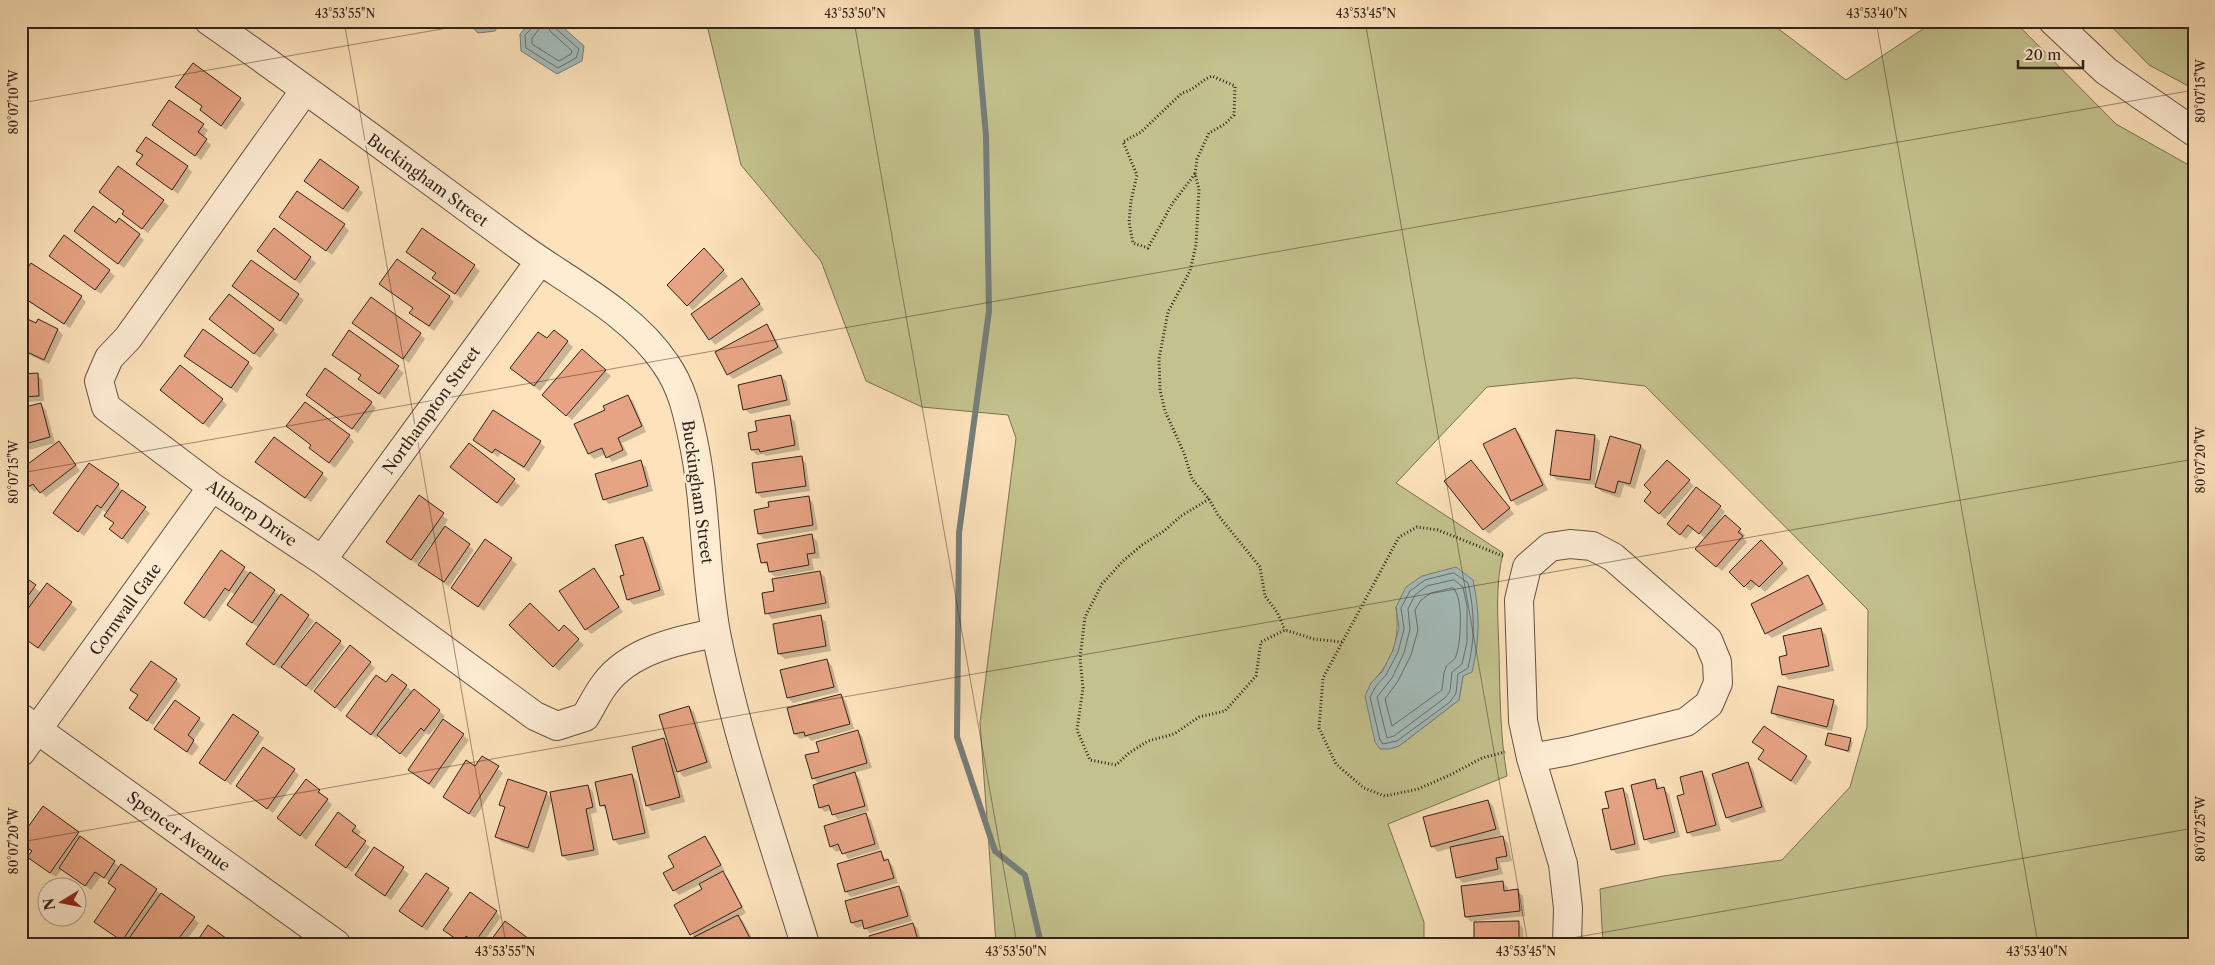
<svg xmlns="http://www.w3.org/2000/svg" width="2215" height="965" font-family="'Libre Caslon Text',serif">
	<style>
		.green { fill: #c3c28e; stroke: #7a7254; fill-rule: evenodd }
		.water { fill: #a3bcba; stroke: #767e7a }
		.shadow { fill: #0003 }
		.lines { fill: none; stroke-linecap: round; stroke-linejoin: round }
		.shore { stroke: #6a6f6a; stroke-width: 1 }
		.stream { stroke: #767e7a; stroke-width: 6 }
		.building { fill: #e7a484; stroke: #32221b }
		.minor-casing { stroke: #655243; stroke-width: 30 }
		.path { stroke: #32221b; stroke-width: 3; stroke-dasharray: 1 2.5; stroke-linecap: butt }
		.minor { stroke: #feecd3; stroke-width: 28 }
		.ticks { fill: none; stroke: #32221b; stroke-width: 1; stroke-opacity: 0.45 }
		.labels { text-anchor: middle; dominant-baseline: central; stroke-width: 5; stroke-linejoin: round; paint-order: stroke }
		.street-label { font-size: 16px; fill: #32221b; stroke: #feecd3 }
		.neatline { fill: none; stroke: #32221b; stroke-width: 2 }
		.ticks-label { font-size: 12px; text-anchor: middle; fill: #32221b }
	</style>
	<rect width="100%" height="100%" fill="#fde2bb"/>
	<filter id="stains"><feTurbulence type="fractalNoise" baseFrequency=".004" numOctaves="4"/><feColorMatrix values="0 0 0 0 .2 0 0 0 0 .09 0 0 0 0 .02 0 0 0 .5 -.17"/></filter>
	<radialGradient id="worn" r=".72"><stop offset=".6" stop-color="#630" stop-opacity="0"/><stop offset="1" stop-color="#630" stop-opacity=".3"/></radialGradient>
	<path class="green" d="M706,21H1768L1846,80L1935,21H2014L2116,124L2194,168V944H1603L1600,889L1663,876L1782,860L1850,787L1867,727L1868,610L1645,386L1575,378L1487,387L1396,483L1503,553C1495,586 1498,619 1499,653C1500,694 1500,735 1507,776L1388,824L1424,922V944H996L980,723L1016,438L1008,415L922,407L866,381L821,261L741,165ZM1396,607L1463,676L1459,700L1399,746L1371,683C1394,660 1400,639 1396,607Z
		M2106,21H2194V89L2149,65Z"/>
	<path class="water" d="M467,21H501L495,31L478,33Z
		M531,21H556L584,46L582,61L557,74L521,51L520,34Z
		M1456,567L1473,580C1480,613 1480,639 1472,672L1463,676L1459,700L1399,746L1390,749H1380L1375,742L1365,696L1371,683L1382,672L1393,650L1399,628L1396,607L1406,587L1422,576Z"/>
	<path class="shadow" d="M182,92L240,99L245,104L226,130L207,115L201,110L203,107Z
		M169,102L208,130L203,138L211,145L201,160L153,125Z
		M138,151L187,167L192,172L178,194L138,164L143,156Z
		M119,168L169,206L148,233L129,219L126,211Z
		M305,181L358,188L363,193L348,213Z
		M280,217L344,225L349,231L332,255Z
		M116,225L139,235L144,240L124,268L76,231Z
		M704,250L728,276L693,310L668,285Z
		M258,251L310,258L316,263L300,284Z
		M407,252L474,266L480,271L461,298L439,283L437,274Z
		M55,261L109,271L115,276L101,294Z
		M251,262L304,300L286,325L234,286Z
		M21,281L81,297L86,302L70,328L21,297Z
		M381,284L449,297L454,302L434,331L411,313L414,309Z
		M747,285L764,310L715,345L693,315Z
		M21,318L36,325L39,321L58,330L63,335L49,364L21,351Z
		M354,323L420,334L425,339L409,363Z
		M216,324L273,330L278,335L260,358Z
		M766,326L772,331L783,353L733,379L728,374Z
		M554,331L573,347L540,391L517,373Z
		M350,332L404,373L385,399L365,384L362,376L333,354Z
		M582,350L611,376L572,420L549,400Z
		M186,356L248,363L253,368L237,393Z
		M21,370L28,375L37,374L42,380L44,401L21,402Z
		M781,376L786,381L791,405L750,414L745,409Z
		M167,395L222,400L227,405L209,428Z
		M307,395L371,403L376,408L358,433Z
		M627,396L633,401L646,432L622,443L628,455L612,462L606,454L594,459L589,454L607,410Z
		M41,404L46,410L55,443L21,452V418L29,416Z
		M790,417L795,422L800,450L766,456L764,454L757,455L752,450L759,432Z
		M1515,429L1520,434L1548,490L1517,506L1512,500Z
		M349,436L354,442L335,468L310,448Z
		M1594,436L1600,441L1595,485L1557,480L1552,475Z
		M475,440L540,442L545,447L529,472L501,453L498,457Z
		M469,444L520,486L502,507L457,472Z
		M1641,446L1646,451L1635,489L1624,485L1620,498L1602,492L1596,487Z
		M64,448L80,471L46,497L38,489L34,492L29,486Z
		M801,458L806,463L810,491L762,498L757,493Z
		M640,462L646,467L653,491L609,504L604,499Z
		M1476,466L1514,514L1489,534L1484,529Z
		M262,467L322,474L328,479L311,502Z
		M1689,481L1694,486L1665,519L1651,506L1653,492Z
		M118,485L122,491L150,513L128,544L111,529L115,524L105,516L107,513L103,510L84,536L54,513Z
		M419,497L448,520L443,527L474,550L449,587L420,564L433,545L431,544L417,564L393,547Z
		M808,497L813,503L818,530L764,539L759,534Z
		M1720,507L1725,512L1720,519L1740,530L1745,535L1743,538L1747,542L1722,571L1702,554L1706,539L1694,529L1686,539L1673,529Z
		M812,536L817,541L820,558L812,559L814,570L775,577L770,572L769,567L762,562Z
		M643,538L648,543L665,595L634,605L628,600L621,577L626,575Z
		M486,541L517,564L484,611L453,588Z
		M1761,542L1788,569L1765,592L1757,584L1750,591L1731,572Z
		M221,552L314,621L300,641L340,642L345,647L312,691L282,666L280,669L247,644L259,628L234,610L236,596L231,592L210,622L185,603Z
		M594,570L623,612L591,634L586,629Z
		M820,572L825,577L830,608L772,619L767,613L775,592Z
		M21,576L41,593L47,585L77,609L44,652L21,636Z
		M1808,577L1813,582L1827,610L1772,638L1766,633Z
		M820,617L826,622L831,651L785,659L779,654Z
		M510,625L559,633L565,627L584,645L559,671Z
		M1821,630L1826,635L1834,671L1789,680L1783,674L1789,656Z
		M827,660L832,666L839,692L793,703L788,698Z
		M370,663L375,668L341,712L315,691Z
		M392,676L439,711L445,716L442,719L469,740L434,789L410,770L443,722L441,721L429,735L426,733L406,758L379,736L377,739L353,721Z
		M176,680L181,685L153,725L136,713L139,696L132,690Z
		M841,695L846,701L854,729L811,741L808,737L800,739L795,734Z
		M175,702L205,724L193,741L199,747L192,756L161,734Z
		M1833,702L1838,707L1832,731L1778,718L1772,712Z
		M689,707L694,712L712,768L684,777L675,768L685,802L652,811L647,806L639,776L642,775L663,739L671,747Z
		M234,715L264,738L231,785L201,763Z
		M1764,728L1812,762L1796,785L1765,764V751L1754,742Z
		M857,731L862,736L872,768L854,773L860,779L869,811L838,820L831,810L825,812L820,807L819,784L813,778Z
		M1850,739L1853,742L1850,753L1827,745Z
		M482,757L503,773L475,818L444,797L476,768Z
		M1748,764L1753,769L1766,812L1732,823L1727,817Z
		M294,770L299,775L273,813L237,786Z
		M1702,772L1707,778L1721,831L1693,837L1688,832L1686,795Z
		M631,775L637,781L650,838L619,845L614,840L607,810L601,805Z
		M1655,780L1661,790L1664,789L1669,794L1680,837L1651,844L1645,839Z
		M509,781L547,794L552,799L534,853L502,842L496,837L506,809L501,804Z
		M588,786L593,792L597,812L591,814L599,855L568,861L563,856Z
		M1623,789L1628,794L1640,850L1617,854L1612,849L1610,809Z
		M319,791L332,805L306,840L284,823Z
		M1488,801L1493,806L1501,835L1482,840V842L1503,837L1508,843L1512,861L1500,863L1503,874L1463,883L1457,877L1451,848L1438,852L1432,846Z
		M339,814L361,832L357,837L370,847L352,872L322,850Z
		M865,815L871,820L880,849L848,859L842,850L836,852L831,846Z
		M78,833L82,839L120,867L156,890L199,923L184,944H140L132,937L128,944H126L96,921L117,890L110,882L101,876L91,890L62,869L56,877L34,862L29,857L33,852L21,843Z
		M705,838L710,843L725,871L722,872L728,878L746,913L739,917L743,921L755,944H684L695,938L676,905L704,890L701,884L679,895L674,890L676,867Z
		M374,848L409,874L391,900L356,875Z
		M880,853L893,866L898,883L851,897L846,892Z
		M1503,882L1508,888V892L1517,891L1523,896L1525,916L1476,921L1477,923H1518L1523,928L1524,944H1475V921L1471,922L1466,917Z
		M899,887L904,892L912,921L870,933L864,926L857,928L852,923Z
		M448,889L453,894L427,931L401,911Z
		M496,912L501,917L482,944H477L472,940L469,944H463L444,930Z
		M913,924L918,929L922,944H872Z
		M528,940L532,944H489Z"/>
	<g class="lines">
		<path class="shore" d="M535,21L534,26L525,35L526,48L558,68L576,58L579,49L554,27L553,21
			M541,21L539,29L532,38V44L559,61L571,54L572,51L550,31L547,21
			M1454,573L1468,583C1475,612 1475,639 1468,668L1458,674L1456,693L1450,702L1397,741L1383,744L1380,740L1370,697L1376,686L1386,675L1398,652L1404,629L1401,608L1410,591L1425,580Z
			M1454,580L1463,587L1467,606V642L1462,664L1452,672L1450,691L1446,697L1394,736L1387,738L1377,697L1392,678L1404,653L1410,629L1408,609L1415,595L1427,586Z
			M1453,588C1464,597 1461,643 1456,656C1455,661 1449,662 1446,667C1443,674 1443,682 1442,690L1392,726L1385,699L1398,681L1411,655L1418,630L1415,610L1421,600L1431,593Z"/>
		<path class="stream" d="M976,21L986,136L989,311L959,533L957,737L995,851L1025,875L1041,944"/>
	</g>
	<path class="building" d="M193,63L241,98L221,126L200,110L202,106L175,87Z
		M169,100L204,124L198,132L207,139L195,156L152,125Z
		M146,137L188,166L172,190L136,164L143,155L136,151Z
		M320,159L359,187L343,209L304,181Z
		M118,166L164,200L142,229L122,214L124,211L99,192Z
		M297,191L345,224L326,251L279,217Z
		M93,206L116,223L119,218L140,234L118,264L74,231Z
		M274,228L311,257L295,280L257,251Z
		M422,228L475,265L455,294L432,278L436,273L406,252Z
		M64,235L110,270L95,290L49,256Z
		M704,248L724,270L687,306L667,285Z
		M397,259L450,296L429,326L409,313L413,308L379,284Z
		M251,260L299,294L280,321L232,286Z
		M31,263L82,296L64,324L21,296V278Z
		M742,278L760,304L709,340L691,314Z
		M229,294L274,329L254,354L209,319Z
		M371,297L421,333L403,359L352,323Z
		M21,316L36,323L38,319L58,329L44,360L21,349Z
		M767,324L778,347L727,375L715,352Z
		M203,329L249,362L231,388L184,356Z
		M349,330L399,366L379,394L358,379L361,375L332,355Z
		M554,330L568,341L534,386L510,368L538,332L547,338Z
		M582,349L606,370L566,416L542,395Z
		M180,365L223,399L203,424L160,390Z
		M325,368L372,402L352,429L306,395Z
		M21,369H23V374L38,373L39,396L21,397Z
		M781,375L787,400L743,410L738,385Z
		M628,395L642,426L618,438L623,450L606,458L602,448L588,454L574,424L605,410L603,406Z
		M305,402L350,435L329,463L309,448L311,445L286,426Z
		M41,403L50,437L21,445V417L27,415L25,407Z
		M493,410L541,441L524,467L495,449L492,453L473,440Z
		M790,415L795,445L760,452L759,449L751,450L748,433L757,431L755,421Z
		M1515,428L1543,485L1511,501L1483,444Z
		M1556,430L1595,435L1590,480L1550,475Z
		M1610,436L1641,445L1630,484L1618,481L1615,493L1595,487Z
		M274,437L323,473L305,498L255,462Z
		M59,441L76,465L40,493L33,484L28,487L21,479V469Z
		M469,443L515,479L497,503L450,467Z
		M802,456L806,486L756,493L752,463Z
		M641,460L648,486L603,500L595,474Z
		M1471,460L1510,508L1483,530L1444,481Z
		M1667,460L1690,480L1659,514L1644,501L1651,492L1644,485Z
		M89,463L119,484L101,508L97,505L78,532L53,513Z
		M1696,487L1721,506L1699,534L1688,525L1680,535L1667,524Z
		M122,490L146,507L122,539L109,529L114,523L104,516Z
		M419,495L444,513L411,560L386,542Z
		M809,496L813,525L758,534L754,510L769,507L768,502Z
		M1725,515L1741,529L1738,532L1743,536L1716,567L1695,549Z
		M445,526L470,544L444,582L418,565Z
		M812,534L815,553L807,554L809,565L769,572L767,562L761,563L757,544Z
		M643,537L660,590L627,600L620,576L624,575L615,545Z
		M485,539L512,558L478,607L451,588Z
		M1761,540L1783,563L1759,587L1751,580L1744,587L1729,572Z
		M221,550L245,567L229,591L225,588L204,618L184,603Z
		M594,568L619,607L585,630L559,591Z
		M820,571L826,603L765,614L762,593L774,591L772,579Z
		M250,572L275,590L252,623L227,605Z
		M21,574L36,585L21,605Z
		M1808,575L1823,604L1765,634L1751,604Z
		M47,583L72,602L38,648L21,636V618Z
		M281,594L309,615L274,665L246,644Z
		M530,603L559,631L564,625L579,639L553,667L509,625Z
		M821,615L826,646L778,654L773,624Z
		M316,622L341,641L306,686L281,667Z
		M1821,628L1829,666L1782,675L1779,657L1787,655L1783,636Z
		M350,645L371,662L335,708L314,691Z
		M827,659L834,687L787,698L780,670Z
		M151,661L177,679L147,721L129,708L138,695L130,690Z
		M392,674L407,685L371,735L346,716L376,675L386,682Z
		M1778,686L1834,700L1827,727L1771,713Z
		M414,689L440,710L424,731L421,728L400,754L377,735Z
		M841,694L850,724L805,736L804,732L794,734L787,708Z
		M175,700L200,718L188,735L194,740L187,752L154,729Z
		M689,706L707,762L677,772L659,715Z
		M233,714L259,732L225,781L199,763Z
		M443,719L464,734L429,784L408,770Z
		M1764,726L1807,756L1791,781L1758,759L1764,750L1752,742Z
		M858,730L867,763L812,779L805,755L819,752L816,742Z
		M1828,733L1851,738L1848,751L1825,745Z
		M664,738L680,797L646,806L632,747Z
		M263,747L295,769L267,809L236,786Z
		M482,756L499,766L469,814L443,797L466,760L475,766Z
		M1748,762L1762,807L1726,818L1712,774Z
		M1702,771L1716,825L1687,833L1677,796L1684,794L1680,777Z
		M855,772L865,806L832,815L829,805L819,808L813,785Z
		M632,774L645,833L613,840L605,805L600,806L595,782Z
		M306,779L320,790L318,792L328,799L300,836L277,818Z
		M508,779L547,792L528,848L495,837L505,807L499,805Z
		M1655,779L1657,789L1664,787L1675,832L1644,840L1631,785Z
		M588,785L593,807L586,809L594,850L562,856L550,792Z
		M1623,788L1635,844L1611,850L1602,809L1609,808L1605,792Z
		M1488,800L1496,829L1431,847L1423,817Z
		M43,806L79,832L50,873L27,857L32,851L21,844V837Z
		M338,812L356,826L352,831L366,841L346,868L315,845Z
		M866,813L875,844L842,854L838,844L830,847L824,826Z
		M80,836L115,861L104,878L95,872L85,886L59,868Z
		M705,836L721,865L673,891L663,873L674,867L668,856Z
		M1503,836L1507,856L1496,858L1498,869L1456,878L1450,847Z
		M374,847L404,867L385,896L355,875Z
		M881,851L884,861L888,859L894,878L845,892L837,864Z
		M121,864L157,889L122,941L94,922L116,889L108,883Z
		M723,871L742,907L690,935L674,905L702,889L699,884Z
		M426,873L449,888L422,927L399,911Z
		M1503,881L1504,891L1518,889L1520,911L1465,917L1461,886Z
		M899,886L908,916L864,929L862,920L851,923L845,901Z
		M470,892L497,911L475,942L466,936L462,943L443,930Z
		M161,893L195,917L176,942L171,939L167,944H140L130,937Z
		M738,915L753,944H683L682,943Z
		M505,921L529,939L525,944H488Z
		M1519,921V944H1474V922Z
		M913,923L919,944H871L869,936Z
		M208,925L234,944H195Z"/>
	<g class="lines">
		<defs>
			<path id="minor" d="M209,21C314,94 416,171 519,246C567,281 632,313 665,363C682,387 687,411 693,440C707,505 704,573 717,638C738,742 774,843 805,944
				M2053,21L2106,71L2194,132
				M305,90L128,338L109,358L99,381L106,407L212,487L322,560L535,716L557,726L585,717C592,706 597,694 605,684C629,651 678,640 716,633
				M322,560L540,261
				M21,718L336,944
				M21,752L212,487
				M1531,758L1569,751L1686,722L1709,704L1718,683L1717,662L1708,640L1613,557L1592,546L1570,544L1550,547L1527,567L1519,600L1523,721L1531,758L1563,864L1568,908L1567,944"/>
		</defs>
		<use href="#minor" class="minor-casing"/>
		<path class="path" d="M1195,174L1172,204L1148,248L1133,243L1129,222L1131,201L1137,175L1123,142L1141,132L1182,93C1195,90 1201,80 1212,76L1235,86L1234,115L1225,124L1209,133L1197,159L1195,174L1199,189L1196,245L1190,271L1168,312L1159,359L1160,390L1165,411L1184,453L1192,479L1209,499L1181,516L1164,531L1142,545L1123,561L1102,584L1085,617L1080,658L1083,688L1077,730L1090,760L1116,765L1129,753L1148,741L1174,734L1199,717L1225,711L1256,676L1261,642L1285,630L1314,639L1342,642
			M1209,499L1218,515L1260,567L1265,596L1277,612L1285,630
			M1503,556L1438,530L1417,527L1399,537L1323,678L1319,728L1336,764L1364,788L1385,796L1418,789L1450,775L1482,758L1505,752"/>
		<use href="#minor" class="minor"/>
	</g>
	<path class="ticks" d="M344,21L506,944M854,21L1017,944M1365,21L1528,944M1876,21L2038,944M21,103L487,21M21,473L2194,90M21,842L2194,459M1538,944L2194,828"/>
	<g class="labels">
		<g class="street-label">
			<text transform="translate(428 180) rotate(36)">Buckingham Street</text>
			<text transform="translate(431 410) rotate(-54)">Northampton Street</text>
			<text transform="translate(698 492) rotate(82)">Buckingham Street</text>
			<text transform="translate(252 513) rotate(34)">Althorp Drive</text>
			<text transform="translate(125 609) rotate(-54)">Cornwall Gate</text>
			<text transform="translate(179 831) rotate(36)">Spencer Avenue</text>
		</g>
	</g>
	<rect width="2215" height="965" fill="none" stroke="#fde2bb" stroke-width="55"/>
	<g transform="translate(62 902) rotate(260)"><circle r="24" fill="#feecd3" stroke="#ac9b89"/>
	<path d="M0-4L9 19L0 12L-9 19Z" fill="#8f2418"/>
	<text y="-8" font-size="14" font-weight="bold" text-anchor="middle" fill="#32221b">N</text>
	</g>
	<path d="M2018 60v8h65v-8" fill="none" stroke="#32221b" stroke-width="2.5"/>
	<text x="2025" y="60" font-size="15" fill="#32221b" stroke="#feecd3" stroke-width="4" paint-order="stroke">20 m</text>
	<rect x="28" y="28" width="2160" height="910" class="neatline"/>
	<g class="ticks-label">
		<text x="345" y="18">43°53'55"N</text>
		<text x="855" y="18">43°53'50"N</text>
		<text x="1366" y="18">43°53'45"N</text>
		<text x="1877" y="18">43°53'40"N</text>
		<text transform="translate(2201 91) rotate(-90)" y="4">80°07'15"W</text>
		<text transform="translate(14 102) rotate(-90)" y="4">80°07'10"W</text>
		<text transform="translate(2201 460) rotate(-90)" y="4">80°07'20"W</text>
		<text transform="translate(14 472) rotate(-90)" y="4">80°07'15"W</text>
		<text transform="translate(2201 829) rotate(-90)" y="4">80°07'25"W</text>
		<text transform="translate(14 841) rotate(-90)" y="4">80°07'20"W</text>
		<text x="505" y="956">43°53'55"N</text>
		<text x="1016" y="956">43°53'50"N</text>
		<text x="1526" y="956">43°53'45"N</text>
		<text x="2037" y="956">43°53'40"N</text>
	</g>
	<rect width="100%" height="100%" filter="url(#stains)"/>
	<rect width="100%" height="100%" fill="url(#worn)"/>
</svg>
